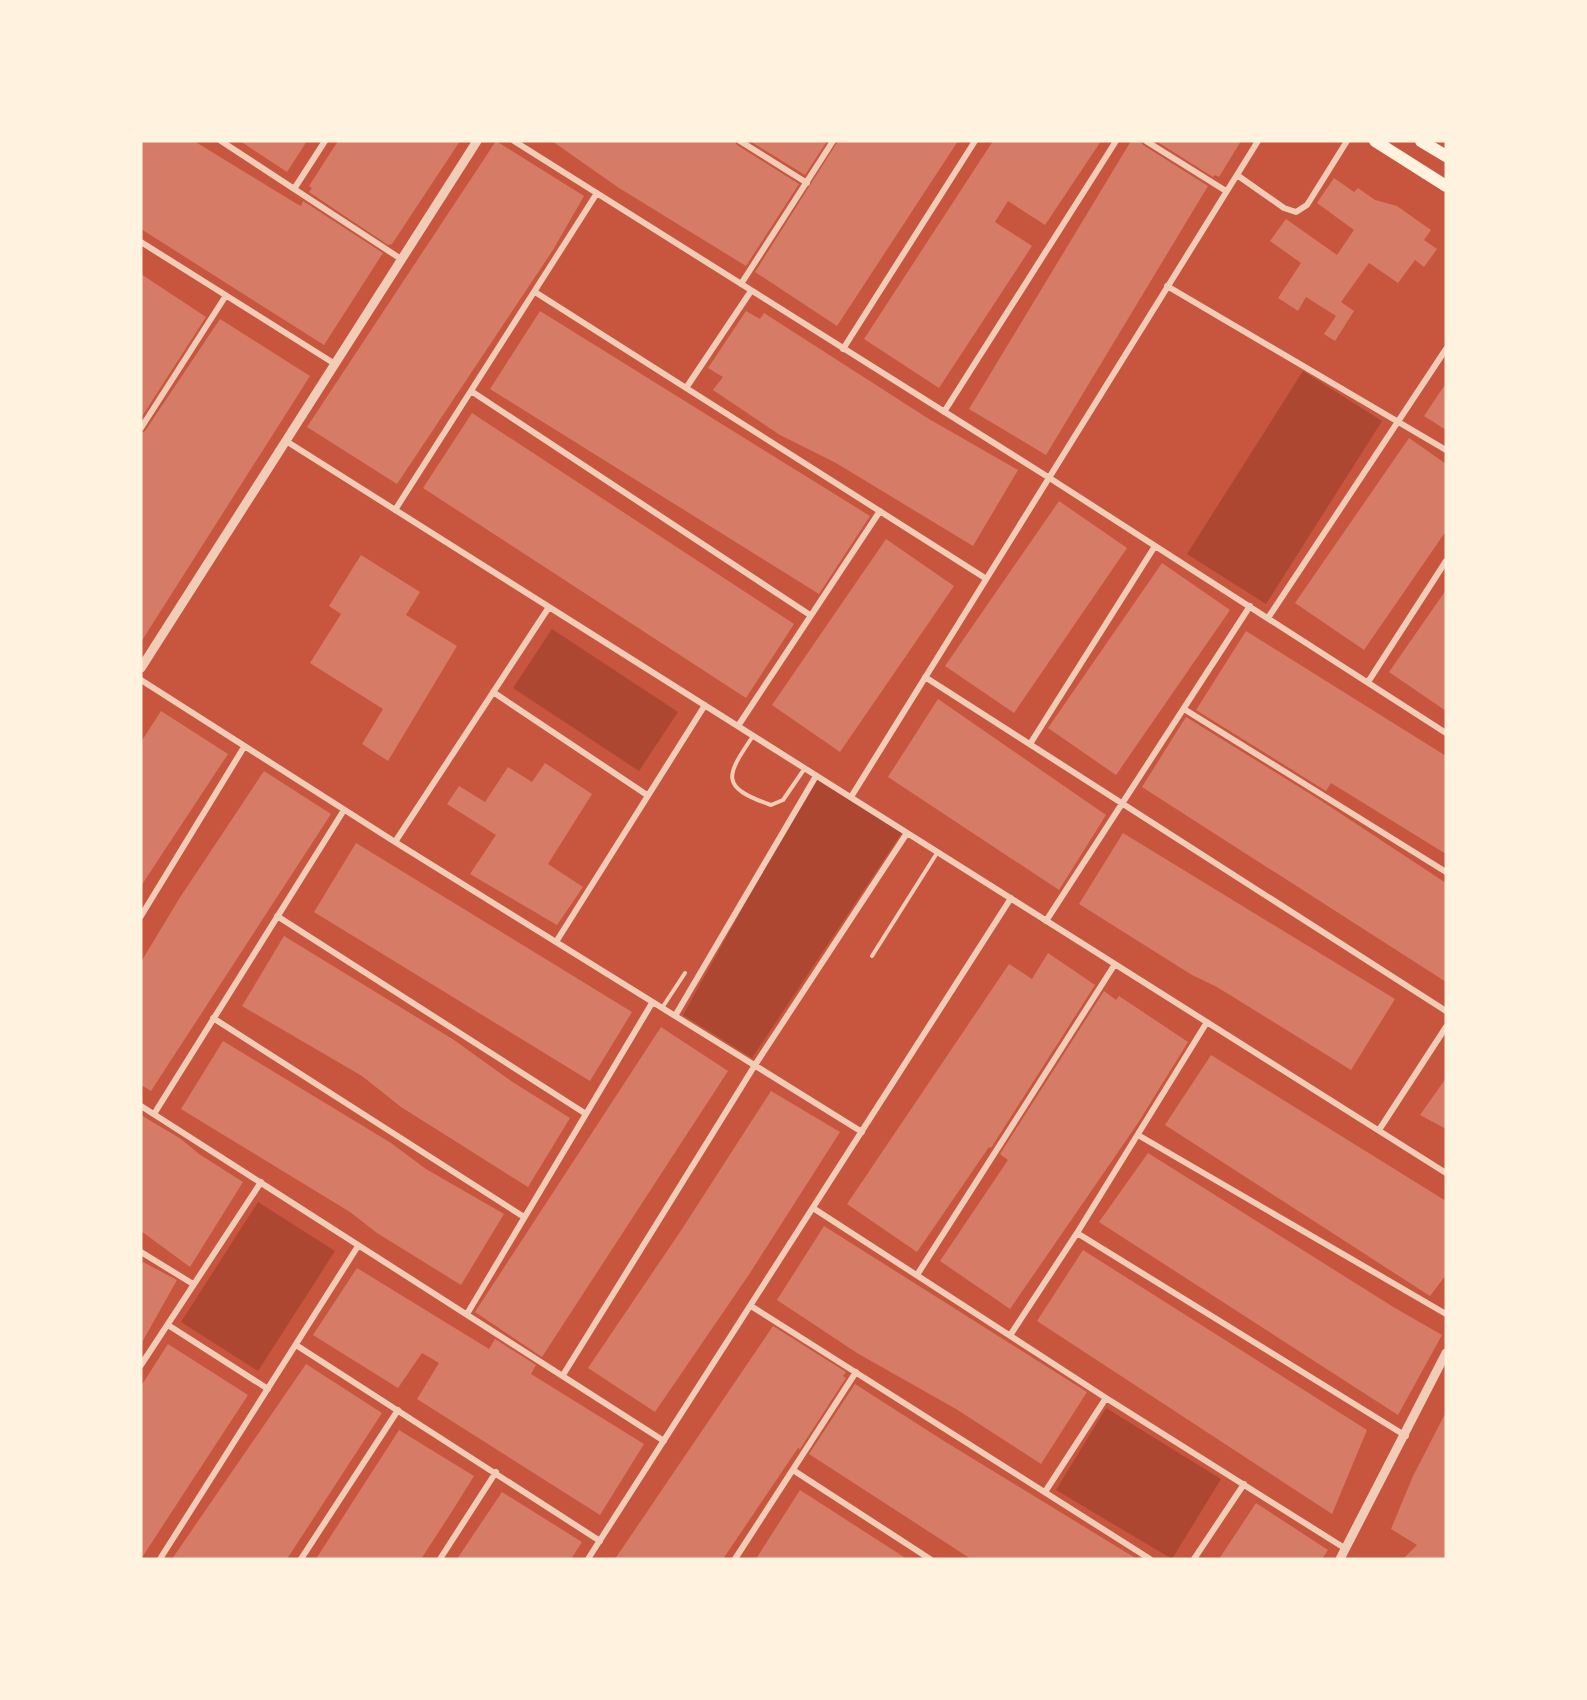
<svg xmlns="http://www.w3.org/2000/svg" width="1587" height="1700" font-family="Rubik,sans-serif">
	<style>
		.green { fill: #ae4732 }
		.building { fill: #d67c66 }
		.lines { fill: none; stroke-linecap: round; stroke-linejoin: round }
		.service { stroke: #f1ccb7; stroke-width: 4 }
		.minor { stroke: #f1ccb7; stroke-width: 6 }
		.tertiary { stroke: #f1ccb7; stroke-width: 9 }
		.primary { stroke: #fff3e0; stroke-width: 12 }
	</style>
	<rect width="100%" height="100%" fill="#c8553d"/>
	<path class="green" d="M1303,371L1382,421L1266,604L1187,554Z
		M552,629L678,712L639,771L513,688Z
		M816,776L903,831L752,1058L683,1015Z
		M258,1202L335,1251L258,1371L181,1322Z
		M1106,1408L1221,1479L1172,1559L1056,1490Z"/>
	<path class="building" d="M141,141H194L297,204L301,206L303,201L383,253L324,345L141,229Z
		M240,141H307L287,172Z
		M338,141H460L392,244L388,245L309,192L312,188L309,186Z
		M496,141L584,196L553,250L397,484L307,427Z
		M552,141H735L737,145L799,184L746,266L619,188Z
		M750,141H827L805,175Z
		M838,141H958L837,326L755,272Z
		M993,141H1101L1045,225L1008,201L995,222L1032,246L939,388L864,339Z
		M1131,141H1141L1143,145L1208,186L1046,455L969,409Z
		M1156,141H1241L1219,177L1215,175L1213,177Z
		M1334,178L1354,192L1358,188L1375,200L1397,206L1431,230L1424,240L1437,249L1424,267L1415,260L1398,283L1369,263L1341,302L1354,311L1335,341L1324,334L1336,316L1306,297L1298,311L1278,298L1301,263L1270,241L1286,219L1337,255L1354,230L1317,203Z
		M141,274L206,317L141,418Z
		M540,311L870,516L819,594L490,389Z
		M746,311L760,319L764,313L929,419L1018,470L973,546L836,463L780,435L713,390L723,377L708,368Z
		M220,319L310,376L141,642V433L145,431Z
		M1446,383V430L1424,416Z
		M472,413L794,624L746,698L423,488Z
		M1409,438L1446,464V531L1364,650L1295,603Z
		M1059,501L1127,548L1014,713L945,666Z
		M886,539L954,586L840,752L772,705Z
		M361,555L420,592L406,615L457,646L388,761L362,744L383,709L310,663L341,614L329,606Z
		M1162,563L1230,610L1116,775L1048,728Z
		M1446,590V711L1389,672Z
		M1246,631L1446,756V854L1331,783L1326,791L1196,710Z
		M938,699L1106,815L1059,890L888,777Z
		M161,711L228,754L141,886V742Z
		M1186,717L1320,800L1446,883V982L1142,787Z
		M545,763L592,794L548,864L583,887L557,925L470,874L496,835L447,804L459,786L485,802L508,767L532,782Z
		M264,771L331,814L151,1091L141,1085V962L179,899Z
		M1123,833L1395,999L1351,1070L1217,987L1192,975L1079,904Z
		M356,843L632,1012L590,1081L314,912Z
		M284,936L454,1040L511,1081L570,1118L528,1187L401,1107L362,1076L242,1006Z
		M1048,953L1095,985L991,1148L989,1147L917,1252L847,1204L1009,964L1032,979Z
		M1104,991L1116,1000L1119,996L1188,1042L1138,1123L1010,1309L940,1261L1008,1160L1000,1154Z
		M661,1027L728,1071L542,1357L475,1312Z
		M223,1041L391,1143L426,1169L504,1214L461,1285L377,1233L350,1212L181,1109Z
		M1211,1055L1446,1201V1275L1430,1296L1165,1125Z
		M1446,1078V1129L1420,1115Z
		M771,1091L840,1132L750,1273L655,1412L588,1368L682,1229Z
		M141,1115L181,1139L199,1154L243,1182L190,1267L141,1231Z
		M1148,1153L1395,1308L1442,1335L1398,1415L1099,1222Z
		M824,1226L1087,1392L1041,1464L956,1409L857,1353L777,1300Z
		M1083,1250L1367,1430L1332,1514L1037,1321Z
		M141,1261L177,1280L141,1344Z
		M357,1268L489,1349L495,1339L536,1365L531,1374L644,1444L600,1515L417,1399L439,1363L422,1353L398,1388L313,1335Z
		M773,1326L846,1372L843,1376L846,1378L800,1449L798,1448L723,1559H615Z
		M168,1344L248,1395L141,1559V1386Z
		M306,1364L382,1413L287,1559H172Z
		M855,1384L944,1441L1137,1559H971L809,1454Z
		M1446,1412V1559H1403L1417,1545L1391,1529L1413,1476Z
		M399,1430L474,1476L451,1513L421,1559H316Z
		M800,1490L862,1530L907,1559H756Z
		M502,1492L582,1542L571,1559H457Z
		M1256,1503L1328,1550L1322,1559H1219Z"/>
	<g class="lines">
		<path class="service" d="M753,736C726,776 719,787 771,805L783,800L805,768
			M872,956L937,853
			M662,1008L685,973"/>
		<path class="minor" d="M221,141L401,259
			M514,141L1048,477L1446,733
			M740,141L807,183
			M1146,141L1226,191
			M1237,175L1284,208L1296,212L1307,205L1347,141
			M294,189L325,141
			M141,242L335,364
			M741,284L833,141
			M1167,286L1446,450
			M535,292L985,578
			M843,349L975,141
			M686,388L751,291
			M471,391L810,615
			M944,412L1116,141
			M141,428L225,297
			M286,441L1446,1173
			M395,510L597,193
			M1268,618L1446,349
			M925,677L1446,1011
			M141,680L395,842L862,1132
			M1368,682L1446,561
			M493,692L647,795
			M1184,709L1446,872
			M738,726L880,511
			M1030,744L1155,546
			M851,797L1258,141
			M395,842L549,607
			M141,916L244,747
			M277,916L586,1114
			M1046,921L1250,606
			M556,942L705,705
			M675,1016L816,776
			M213,1018L524,1217
			M141,1106L664,1441
			M154,1114L344,810
			M1379,1130L1446,1027
			M1138,1135L1446,1314
			M813,1208L1106,1398L1346,1549
			M1077,1233L1406,1436
			M141,1252L193,1284
			M917,1275L1115,964
			M751,1306L1150,1559
			M467,1314L652,1003
			M168,1325L268,1389
			M1011,1334L1077,1233L1207,1022
			M296,1345L600,1541
			M141,1365L261,1182
			M563,1375L755,1065L907,833
			M793,1470L930,1559
			M1045,1492L1106,1398
			M160,1559L358,1246
			M301,1559L398,1410
			M440,1559L496,1472
			M588,1559L1011,898
			M735,1559L856,1372
			M1194,1559L1244,1484"/>
		<path class="tertiary" d="M141,668L477,141
			M1340,1559L1446,1353"/>
		<path class="primary" d="M1375,141L1446,186
			M1421,141L1446,156"/>
	</g>
	<rect width="1587" height="1700" fill="none" stroke="#fff3e0" stroke-width="285"/>
</svg>
